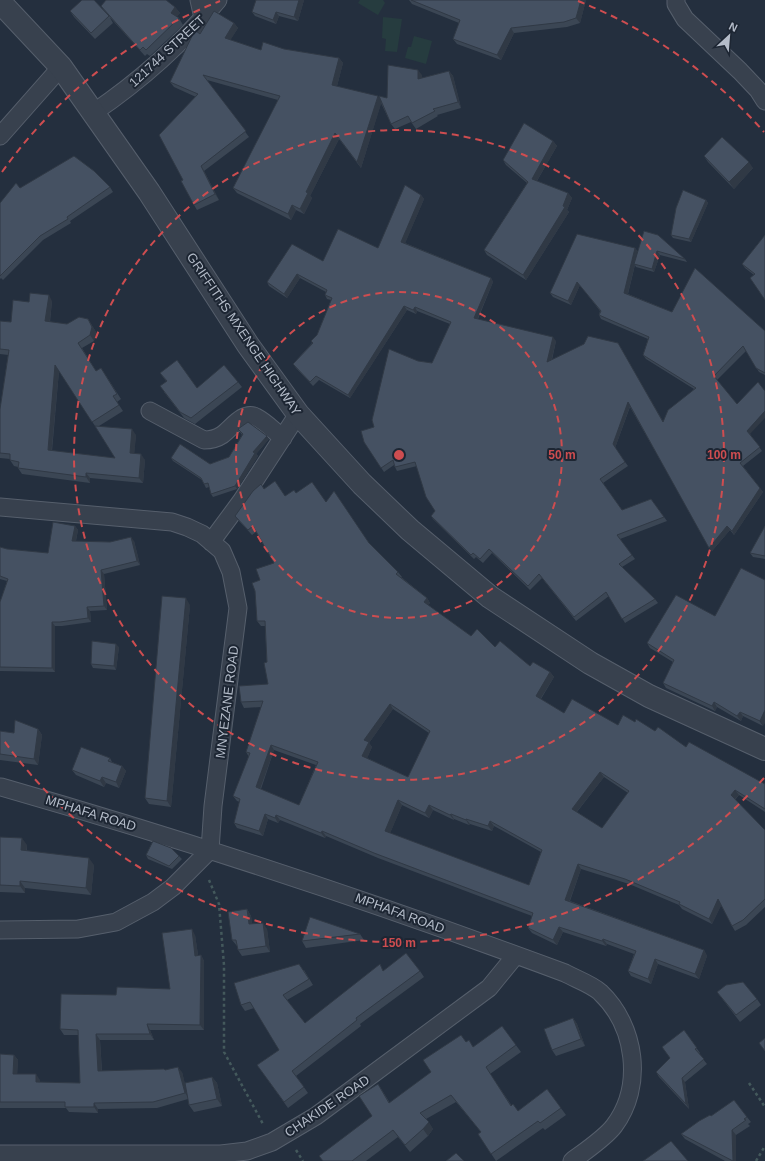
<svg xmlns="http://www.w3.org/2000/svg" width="765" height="1161" font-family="Arial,sans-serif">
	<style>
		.green { fill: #263c3f }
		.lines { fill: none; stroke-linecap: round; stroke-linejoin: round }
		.minor-casing { stroke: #565f6c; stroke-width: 19 }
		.tertiary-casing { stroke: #565f6c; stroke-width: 24 }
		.path { stroke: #44595c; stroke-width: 2.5; stroke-dasharray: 3 3; stroke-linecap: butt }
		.minor { stroke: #38414e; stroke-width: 17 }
		.tertiary { stroke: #38414e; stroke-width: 22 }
		.wall { fill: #3b4654; fill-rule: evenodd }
		.shaded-wall { fill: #303945 }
		.building { fill: #455162; stroke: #303945; fill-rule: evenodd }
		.ring { fill: none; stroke: #ce4d50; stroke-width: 2; stroke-dasharray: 7 5 }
		.labels { text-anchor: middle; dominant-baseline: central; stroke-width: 4; stroke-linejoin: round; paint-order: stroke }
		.street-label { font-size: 13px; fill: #b4bcc9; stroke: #1d2633 }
		.centre { fill: #ce4d50; stroke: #1d2633; stroke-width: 2 }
		.ring-label { font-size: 12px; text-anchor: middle; font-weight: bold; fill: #ce4d50; stroke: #1d2633; stroke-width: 4; stroke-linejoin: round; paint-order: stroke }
	</style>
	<rect width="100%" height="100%" fill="#242f3e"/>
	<path class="green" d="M360,0H383L385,3L378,15L358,3Z
		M383,17L402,19L397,52L385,51L386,39L382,38Z
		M414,36L432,41L426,64L405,58L408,47H411Z"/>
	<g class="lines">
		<defs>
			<path id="minor" d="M199,0L203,18
				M676,0V4L685,19L740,71L758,90L765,101
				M93,113C140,81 182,44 218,0
				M0,136L61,67
				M150,411L204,440C211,440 216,439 222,435C231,429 243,410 256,417C266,422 274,431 283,438
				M0,507L172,522L187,527L202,534L222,551L231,572L238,608L213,806L210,850L173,887L153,902L116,922L78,929L0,930
				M211,542L242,500L298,414
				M1,787C193,842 379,904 565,973C576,979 591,984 600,992C636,1026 644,1086 614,1126C605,1138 584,1152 572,1161
				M0,1154H221L247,1151L272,1142L316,1116L489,988L516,955"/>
			<path id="tertiary" d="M0,2L61,67L149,192L248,345L298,414L362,484L410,530L490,597L590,663L649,696L765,749"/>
		</defs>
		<use href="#minor" class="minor-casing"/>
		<use href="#tertiary" class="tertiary-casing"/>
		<path class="path" d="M209,880L219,904L224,965V1052L263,1124
			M749,1083L765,1107
			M296,1150L303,1161
			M756,1161L765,1146"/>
		<use href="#minor" class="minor"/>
		<use href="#tertiary" class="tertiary"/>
	</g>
	<path class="wall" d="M304,0L298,21L279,16L276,24L255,16L252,12Z
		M409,0H586L580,23L567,27L514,33L501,60L457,44L453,39L459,23L412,4Z
		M101,6L175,7L180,13L176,17L179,18L183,25L150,56L147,54L145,56L105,12Z
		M70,11L109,16L113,23L95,39L74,17Z
		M234,23L238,28L230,40L261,50L284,49L339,58L343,63L337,86L379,98H387L422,75V78L449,71L453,76L461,108L437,115L438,116L416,129L411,122L395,129L391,124L381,103L361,168L339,139L310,196L312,198L304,214L296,210L291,220L237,193L233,188L278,100L207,80L249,137L204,171L219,200L197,210L194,205L183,180L196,97L174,87L170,82L200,34Z
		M553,141L557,146L537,181L568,193L572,198L567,210L569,212L526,280L487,255L484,250L527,183L506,165L503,160Z
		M704,156L753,168L734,189L708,162Z
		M110,187L113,192L70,221L71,223L43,240L3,280L1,278L0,279V203L20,188Z
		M421,195L424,199L405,243L491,278L493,282L478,319L556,341L552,360L618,343L663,422L694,389L646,359L643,355L648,339L601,319L599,315L600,311L580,285L571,305L553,297L550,293L635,248L638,252L644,231L685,259L687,262L660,255L654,272L636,267L635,265L628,294L672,312L765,331V375L759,372L746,351L717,380L750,434L762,451L743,466L763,492L734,535L730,530L712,551L630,407L615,448L628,466L603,483L622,510L651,499L667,521L620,539L635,559L622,567L655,599L658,603L625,623L609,596L576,621L542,578L530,590L492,553L483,563L476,557L474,559L433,519L431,516L435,511L417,466L397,471L394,465L384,472L364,442L418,361L432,363L450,324L417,311L416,314L407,310L350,398L319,380L313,386L296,368L293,364L312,343L311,341L317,335L331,300L327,299L325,295L326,292L300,278L287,298L269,286L267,282L323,261L378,248Z
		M706,200L708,203L691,242L673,238L671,235Z
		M765,235V300L754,275L745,268L742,264Z
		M52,301L50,322L67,324L88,319L96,332L94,341L82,348L96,371L101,368L121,399L117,402L123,411L99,426L136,435L134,453L145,460L143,483L90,478V483L22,474L18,468V467L14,466L10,460V459L0,458V409L8,355L0,354V321L11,322L29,302ZM59,371L95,426L115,458L52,451Z
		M160,373L197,388L238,382L242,387L195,424L184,418L164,392L166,381Z
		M238,429L269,439L256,454L258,456L237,489L213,497L211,494L209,487L206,488L202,480L173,461L171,458L210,464L229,457L242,435Z
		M264,489L285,496L296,493L326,502L398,572L402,577H401L427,598L430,603L428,605L471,636L495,647L530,666L550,672L554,677L541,699L564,713L618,725L635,722L655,731L686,747L765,784V812L739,795L735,800L765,830V907L746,925L735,931L732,926L721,905L712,924L682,909L679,905L629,884L581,869L570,901L704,950L707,956L699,979L658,964L651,984L631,976L628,971L634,954L607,944L606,946L563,932L557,945L532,933L528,928L532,916L378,858L326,836L325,838L280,820L278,823L268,819L263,836L237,828L234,823L240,802L237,801L233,796L249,757L246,752L261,707L244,708L241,702L268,684L265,626H261L257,621L260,580L274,563L256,532L252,535L239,521L235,516ZM393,709L429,733L408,777L367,758L372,747L369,743ZM274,750L316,765L299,805L261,789ZM604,777L628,793L602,828L577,812ZM402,805L429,818L433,810L454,820V819L469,825L470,824L492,831L494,826L541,852L529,885L390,833Z
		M75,526L78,530L76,541L110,542L134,541L140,565L104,574L107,610L90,611L91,622L62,626H55V672L0,671V602L7,581L0,579V547L7,549L48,553Z
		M765,526V559L753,557L750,553Z
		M676,595L763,726L743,716L741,721L717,707L715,711L666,688L663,683L673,662L650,648L647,643Z
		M190,605L171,807L149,804L145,798Z
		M119,647L116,670L93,668L91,664Z
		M38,729L42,735L38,765L0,760V731L14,733Z
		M110,758L112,762L122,766L126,771L119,788L106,783L104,787L76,775L72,770Z
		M0,837L27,845V851L94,865L91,895L25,888V893L0,892Z
		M146,855L179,856L182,859L172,869L148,859Z
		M247,909L251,916L252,924L267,929L270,952L242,956L238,950L237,946L232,940Z
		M360,934L364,940L306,948L302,941Z
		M195,935L198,955H201L204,961V1030H150L154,1040H100L102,1071L164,1069L165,1070L182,1072L185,1085L212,1077L217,1083L222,1106L194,1112L189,1105L188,1099L157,1108L98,1109V1113L69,1112L66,1108H0V1054L14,1055L18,1060L17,1074L40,1080V1082L80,1083L78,1035H64L60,1029L116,995L170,989Z
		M304,970L313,985L287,1000L305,1023L384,970L420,971L424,977L360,1024L361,1026L296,1076L308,1093L288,1108L257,1065L279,1050L254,1008L245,1011L241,1005Z
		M717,992L757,999L761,1005L740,1022Z
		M573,1018L577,1024L585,1046L556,1056L552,1050Z
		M502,1026L521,1052L490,1074L512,1106L518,1111L547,1089L566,1115L545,1130L543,1128L496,1161L478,1134L481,1132L456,1102L426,1119L433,1129L428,1136L410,1152L398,1137L366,1161H323L372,1116L378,1084L390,1103L431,1072L466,1042L474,1047Z
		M684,1030L700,1053L699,1054L707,1064L685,1082L689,1109L659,1077L656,1072L670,1059Z
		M711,1116L747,1117L751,1122L748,1124L750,1126L736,1135V1161H725L685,1139L681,1134Z"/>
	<path class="shaded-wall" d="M299,0H304L298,21L294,17Z
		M581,0H586L580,23L576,18Z
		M175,7L180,13L175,19L171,13Z
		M276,12L279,16L276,24L273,20Z
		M234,23L238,28L228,44L225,38Z
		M511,28L514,33L501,60L497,55Z
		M339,58L343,63L336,90L332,85Z
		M418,70L422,75V84L418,79Z
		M449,71L453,76L461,108L458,102Z
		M378,96L382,101L361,168L357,162Z
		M335,133L339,139L310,196L312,198L304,214L300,209L306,192Z
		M553,141L557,146L535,184L532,179Z
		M749,162L753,168L734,189L729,182Z
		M201,166L204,171L219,200L215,194Z
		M568,193L572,198L567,210L569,212L526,280L523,275L563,206Z
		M421,195L424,199L404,246L401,242Z
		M706,200L708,203L691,242L689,239Z
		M292,205L296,210L291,220L288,214Z
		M635,248L638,252L627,297L624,293Z
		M657,251L660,255L654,272L652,269Z
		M297,274L300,278L287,298L284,294Z
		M491,278L493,282L476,322L474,318Z
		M577,282L580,285L571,305L568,301Z
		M49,295L52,301L49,327L45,321Z
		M404,306L407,310L350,398L348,395Z
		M415,307L417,311L416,314L413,310Z
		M88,319L96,332L94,341L90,335Z
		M553,337L556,341L550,366L547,362Z
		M618,343L620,347L666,426L663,422Z
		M55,365L59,371L51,456L48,450Z
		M628,402L630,406L615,448L613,444Z
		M765,411V418L750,434L747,431Z
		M132,429L136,435L134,458L130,453Z
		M267,436L269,439L256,454L258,456L237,489L235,486L253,452Z
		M141,454L145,460L143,483L139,478Z
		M86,473L90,478V483L86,477Z
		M760,488L763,492L734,535L732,531Z
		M75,526L78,530L75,545L72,541Z
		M727,526L730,530L712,551L709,548Z
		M131,537L134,541L140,565L137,561Z
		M101,570L104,574L107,610L104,606Z
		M186,598L190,605L171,807L167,801Z
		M427,598L430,603L427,607L424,602Z
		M87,607L90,611L91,622L88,618Z
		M52,622L55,626V672L52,668Z
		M116,644L119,647L116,670L114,666Z
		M550,672L554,677L539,701L536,696Z
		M714,702L717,707L715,711L712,706Z
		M390,704L393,709L369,743L372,747L366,761L362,756L364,740Z
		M765,710V723L763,726L760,721Z
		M740,712L743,716L741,721L737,716Z
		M38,729L42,735L38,765L34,759Z
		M271,745L274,750L259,792L256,787Z
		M122,766L126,771L119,788L116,782Z
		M600,772L604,777L575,814L572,809Z
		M102,777L106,783L104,787L100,781Z
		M735,790L739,795L734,800L731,795Z
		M398,800L402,805L389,836L385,831Z
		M429,805L433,810L429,818L425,813Z
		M265,814L268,819L263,836L259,831Z
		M451,814L454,819V820L450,815Z
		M276,815L280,820L278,823L275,818Z
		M466,819L470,824L469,825L466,820Z
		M490,821L494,826L492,831L488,826Z
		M322,831L326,836L325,838L321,833Z
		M22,838L27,845L26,857L21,850Z
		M89,858L94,865L91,895L86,888Z
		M578,864L581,869L568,905L565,900Z
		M20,881L25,888V893L20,886Z
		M718,899L722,904L712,924L709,919Z
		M247,909L251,916L253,931L249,924Z
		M263,923L267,929L270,952L266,946Z
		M559,927L563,932L557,945L553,940Z
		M192,929L195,935L199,961L195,956Z
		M603,939L607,944L606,946L602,941Z
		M704,950L707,956L699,979L695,974Z
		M201,955L204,961V1030L200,1025Z
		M655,959L658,964L651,984L648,979Z
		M573,1018L577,1024L585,1046L581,1039Z
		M147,1024L150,1030L154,1040L150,1034Z
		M96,1034L100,1040L102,1077L98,1071Z
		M14,1055L18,1060L17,1079L13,1074Z
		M178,1067L182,1072L189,1098L185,1093Z
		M36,1074L40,1080V1087L36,1082Z
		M212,1077L217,1083L222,1106L217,1099Z
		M682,1078L685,1082L689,1109L686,1104Z
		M94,1103L98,1109V1113L94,1107Z
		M429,1122L433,1129L428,1136L423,1129Z
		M732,1130L736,1135V1161H733Z"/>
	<path class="building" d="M82,0H94L109,16L91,33L70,11Z
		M106,0H166L175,7L171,13L179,18L146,50L143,47L140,50L101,6Z
		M256,0H299L294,17L276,12L273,20L252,12Z
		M411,0H581L576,18L564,22L511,28L497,55L453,39L460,20Z
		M214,11L234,23L225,38L261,50L263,42L284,49L339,58L332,85L378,96L357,162L335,133L306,192L308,193L300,209L292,205L288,214L233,188L280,96L203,75L246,131L201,166L215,194L194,205L181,181L183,180L159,135L198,94L170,82L193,34L196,31L200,34Z
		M388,65L418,70V79L449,71L458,102L433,109L435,111L412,123L408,116L391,124L379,96L387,98Z
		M524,123L553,141L532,179L568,193L563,206L565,207L523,275L484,250L528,182L503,160Z
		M722,137L749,162L729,182L704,156Z
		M74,156L94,171L110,187L67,217L68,219L40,236L0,276V203L16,183L20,188Z
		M405,185L421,195L401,242L491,278L474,318L553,337L547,362L584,344L588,336L618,343L663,422L668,410L696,388L643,355L649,337L599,315L601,311L577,282L568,301L550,293L577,234L635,248L624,293L672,312L695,268L765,331V373L756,368L743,346L714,376L737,404L758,382L765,391V411L747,431L760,447L740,463L760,488L732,531L727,526L709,548L628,402L613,444L625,462L600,479L622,510L651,499L664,517L617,535L632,555L619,564L655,599L622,619L606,592L574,617L539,574L528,586L489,549L480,559L473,553L471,555L431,516L435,511L426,497L415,462L395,467L393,460L381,468L364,442L361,431L374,427L372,420L389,349L418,361L432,363L451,322L415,307L413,310L404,306L348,395L316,376L310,382L293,364L313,343L311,341L317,335L332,298L325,295L327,290L297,274L284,294L267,282L292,244L323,261L338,229L378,248Z
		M683,190L706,200L689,239L671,235L676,208Z
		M644,231L658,235L685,259L657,251L652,269L634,264Z
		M765,235V300L750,278L755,274L742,264Z
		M30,293L49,295L45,321L67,324L79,317L88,319L92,327L90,335L78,343L96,371L101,368L117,394L113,396L119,405L92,422L55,365L48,450L115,458L95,426L132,429L130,453L141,454L139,478L86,473V477L18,468L19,462L10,460V454L0,453V409L9,350L0,349V321L11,322L13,300L29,302Z
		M177,360L197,388L224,365L238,382L191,418L180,412L160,386L167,381L160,373Z
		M248,422L267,436L253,452L255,453L235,486L211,494L208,483L204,484L201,478L171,458L180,444L210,464L229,457L243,434L238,429Z
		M275,481L285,496L294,490L296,493L312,482L326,502L334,491L369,543L398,572L396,574L427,598L424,602L471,636L477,629L495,647L500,641L530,666L533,662L550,672L536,696L564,713L572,699L618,725L623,715L635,722L636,719L655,731L658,727L686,747L689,742L765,784V809L735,790L731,795L765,830V899L743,920L732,926L718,899L709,919L679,904L680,902L625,879L578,864L565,900L704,950L695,974L655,959L648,979L628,971L636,951L603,939L602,941L559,927L553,940L528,928L533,913L374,853L322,831L321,833L276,815L275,818L265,814L259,831L234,823L240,799L233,796L250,753L246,752L263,701L241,702L239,686L268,684L264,663L267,662L265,621H257L255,591L252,583L260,580L256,569L274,563L253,526L248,530L235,516L253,491L261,484L264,489ZM390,704L430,731L408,777L362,756L369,742L364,740ZM271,745L318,762L299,805L256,787ZM600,772L629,791L602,828L572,809ZM398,800L425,813L429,805L450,815L451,814L466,820V819L488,826L490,821L542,850L529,885L385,831Z
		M53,522L75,526L72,541L110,542L131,537L137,561L101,570L104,606L87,607L88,618L60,622H52V668L0,667V602L8,579L0,576V547L7,549L48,553Z
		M765,526V556L750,553Z
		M741,568L765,580V710L760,721L740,712L737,716L714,702L712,706L663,683L674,660L647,643L676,595L715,616Z
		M162,596L186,598L167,801L145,798Z
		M92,641L116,644L114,666L91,664Z
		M15,720L38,729L34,759L0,754V731L14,733Z
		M81,747L110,758L108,761L122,766L116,782L102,777L100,781L72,770Z
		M0,837L22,838L21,850L89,858L86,888L20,881V886L0,885Z
		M153,841L171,848L179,856L169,866L146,855Z
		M247,909L249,924L263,923L266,946L238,950L236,940H232L228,912Z
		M310,917L360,934L302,941Z
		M192,929L195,956L201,955L200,1025L147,1024L150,1034H96L98,1071L164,1069L165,1070L178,1067L185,1093L153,1102L94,1103V1107H65V1102H0V1054L14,1055L13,1074H36V1082L80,1083L78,1030L60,1029L61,994L116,995L117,987L170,989L162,933Z
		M406,953L420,971L356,1018L357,1020L292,1071L304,1087L284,1102L257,1065L279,1050L250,1002L241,1005L234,983L299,964L309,979L283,995L305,1023L380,964L383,971Z
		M743,982L757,999L736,1015L717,992L726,985Z
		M573,1018L581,1039L552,1050L544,1029Z
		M502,1026L516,1045L486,1067L511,1106L513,1104L518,1111L547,1089L561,1108L540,1123L538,1121L491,1154L478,1134L481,1132L451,1095L420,1113L429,1122L423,1129L405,1145L393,1130L352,1161H323L319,1156L372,1116L359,1096L378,1084L389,1103L431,1072L423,1060L461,1035L466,1042L469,1040L473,1047Z
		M684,1030L697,1048L695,1049L704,1059L682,1078L686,1104L656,1072L670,1058L662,1047Z
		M765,1038V1051L759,1043Z
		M212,1077L217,1099L189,1105L185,1083Z
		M734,1100L747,1117L744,1119L746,1120L732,1130L733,1161L681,1134L699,1121L710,1115L711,1116Z
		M671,1141L688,1161H643Z
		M456,1153L464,1161H446Z"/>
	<g class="ring">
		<circle cx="399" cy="455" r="163"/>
		<circle cx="399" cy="455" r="325"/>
		<path d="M764 778A488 488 0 0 1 2 738M2 172A488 488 0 0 1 220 1M578 1A488 488 0 0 1 764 132"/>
	</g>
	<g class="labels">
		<g class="street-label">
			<text transform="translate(167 51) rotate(-43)">121744 STREET</text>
			<text transform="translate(244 334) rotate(56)">GRIFFITHS MXENGE HIGHWAY</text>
			<text transform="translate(227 702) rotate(-83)">MNYEZANE ROAD</text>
			<text transform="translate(91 813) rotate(17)">MPHAFA ROAD</text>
			<text transform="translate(400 913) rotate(20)">MPHAFA ROAD</text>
			<text transform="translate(327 1106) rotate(-34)">CHAKIDE ROAD</text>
		</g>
	</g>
	<circle cx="399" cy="455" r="6" class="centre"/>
	<g class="ring-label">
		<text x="562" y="459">50 m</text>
		<text x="724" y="459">100 m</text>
		<text x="399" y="947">150 m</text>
	</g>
	<g transform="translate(729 36) rotate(26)" stroke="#1d2633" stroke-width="3" paint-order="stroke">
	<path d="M0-3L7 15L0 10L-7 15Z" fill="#b4bcc9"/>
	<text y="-6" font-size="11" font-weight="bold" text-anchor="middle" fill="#b4bcc9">N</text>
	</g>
</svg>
